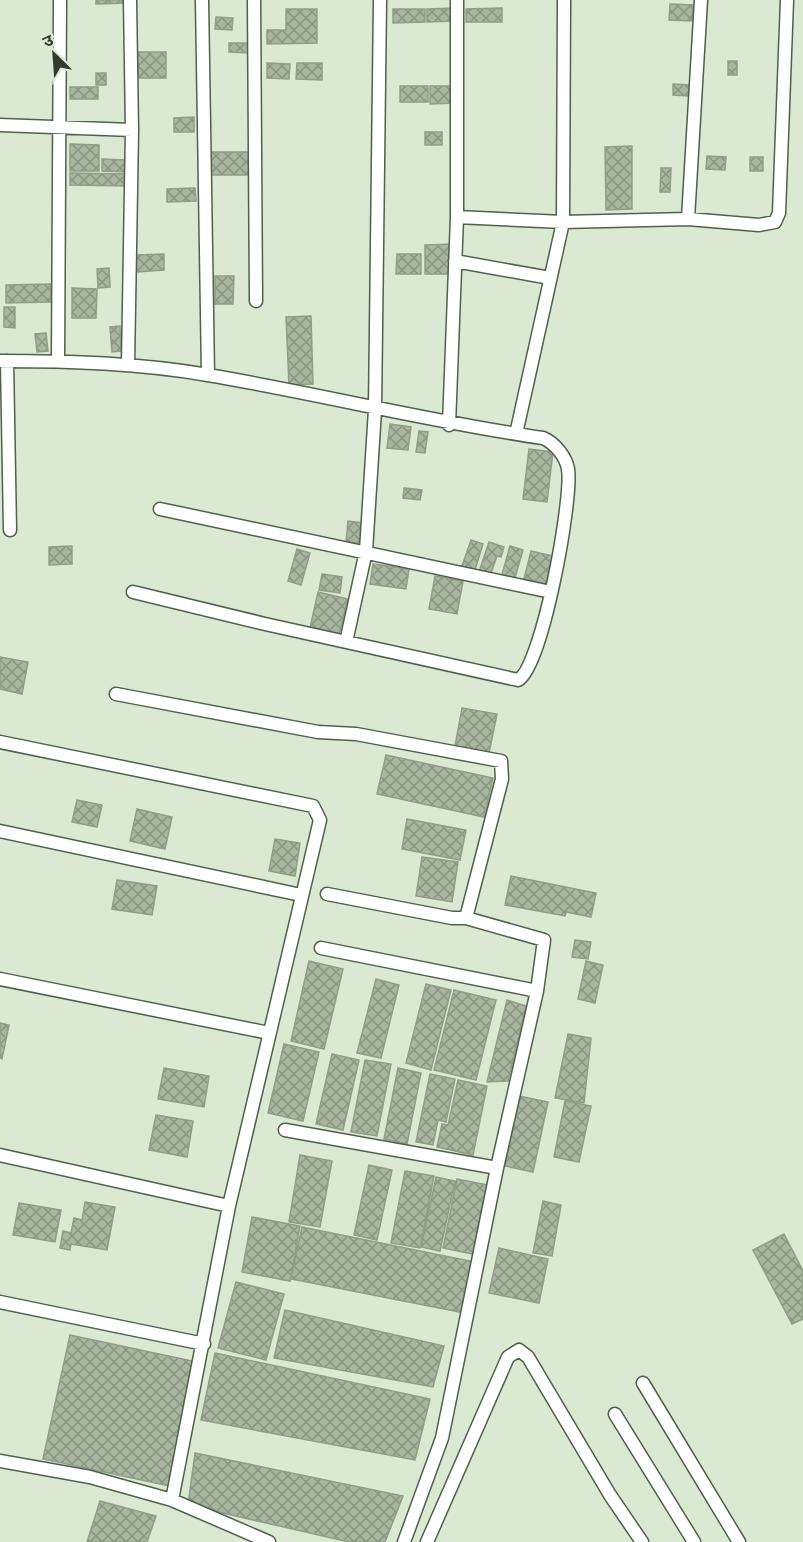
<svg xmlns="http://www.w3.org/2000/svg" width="803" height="1542" font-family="'Noto Sans','Noto Sans Devanagari',sans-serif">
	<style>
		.building { fill: url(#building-cross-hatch); stroke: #909e88; stroke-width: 1.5 }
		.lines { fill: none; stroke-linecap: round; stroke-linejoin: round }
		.minor-casing { stroke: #525f4b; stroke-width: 15 }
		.minor { stroke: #fff; stroke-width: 12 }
	</style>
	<defs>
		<pattern id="building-cross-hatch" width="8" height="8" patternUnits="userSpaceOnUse" patternTransform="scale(1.5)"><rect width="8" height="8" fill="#a7b69f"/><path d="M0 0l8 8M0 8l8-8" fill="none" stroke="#899582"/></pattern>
	</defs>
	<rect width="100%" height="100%" fill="#dae9d1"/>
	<path class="building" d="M96,0H129V3L96,4Z
		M670,4L693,5L692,21L669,20Z
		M456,8V21L427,22V9Z
		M502,8V22H466V9Z
		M286,9H317V43L267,44V30H286Z
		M393,9H425V22L393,23Z
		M216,17L233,18L232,30L215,29Z
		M229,43H249V53L229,52Z
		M137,52H166V78H138Z
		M728,61H737V75H728Z
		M267,63L290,64L289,79L267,78Z
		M297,63H322V80L296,79Z
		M96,73H106V85H96Z
		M673,84L689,85L688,96L673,95Z
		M400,86H428V102H400Z
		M430,86H455V103L430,104Z
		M70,87H98V99H70Z
		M194,117V132H174V118Z
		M425,132H442V145H425Z
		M70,144L99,145V171H70Z
		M632,146V209L606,210L605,147Z
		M209,152H251V175H209Z
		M707,156L726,157L725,170L706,169Z
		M750,157H763V171H750Z
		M102,159L127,160V172L102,171Z
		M661,168H671L670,192H660Z
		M70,173L128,174V186L70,185Z
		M195,188L196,201L167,202V189Z
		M453,244V274H425V245Z
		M164,254V270L137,272L136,255Z
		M397,254H421V274H396Z
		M109,268L110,287L98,288L97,269Z
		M215,276H234L233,304H215Z
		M51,284V302L6,303V285Z
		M72,288L97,289L96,318H72Z
		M4,307H15V328L4,327Z
		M311,316L313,384L289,385L286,317Z
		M120,326L121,351L112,352L110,327Z
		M46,333L48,351L37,352L35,334Z
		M390,424L411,427L408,450L387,448Z
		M419,431L428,432L425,453L416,452Z
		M529,449L553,452L547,502L523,499Z
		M404,488L422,490L420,500L403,498Z
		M348,521L363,523L361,543L346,542Z
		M471,540L483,544L475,570L462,566Z
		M489,542L504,547L501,557L497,556L490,576L479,572Z
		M72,546V564L49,565V547Z
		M510,546L523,550L514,581L501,578Z
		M297,549L310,553L301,585L288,581Z
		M531,551L553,556L546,584L524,579Z
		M373,564L409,569L406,589L370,584Z
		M322,574L342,577L340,593L319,590Z
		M435,576L463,581L457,614L429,609Z
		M318,592L348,599L339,634L310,628Z
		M0,657L28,662L22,694L0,689Z
		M462,708L497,714L489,753L455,746Z
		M386,755L493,778L484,817L377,794Z
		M77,800L102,805L97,827L72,822Z
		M137,809L172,817L165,849L130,841Z
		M407,819L466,830L460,860L402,849Z
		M275,839L300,843L295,876L269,871Z
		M422,857L458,862L452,902L416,896Z
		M511,876L596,893L591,917L566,912L565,916L505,905Z
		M117,880L157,886L152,915L112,909Z
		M575,940L591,942L588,959L572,957Z
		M309,961L343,969L324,1049L291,1041Z
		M586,961L603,965L595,1003L578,999Z
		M376,979L399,985L381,1058L357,1053Z
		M426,984L451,990L431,1070L406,1063Z
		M454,990L496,1000L476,1080L434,1070Z
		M507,1000L526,1006L508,1081L487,1082Z
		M0,1023L9,1025L2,1059L0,1058Z
		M568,1034L591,1038L584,1103L555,1098Z
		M284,1044L319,1052L303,1121L268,1113Z
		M332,1054L359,1060L343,1130L316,1124Z
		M365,1060L391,1064L377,1136L351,1132Z
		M164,1068L209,1076L204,1107L158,1099Z
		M398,1068L421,1073L407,1144L384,1139Z
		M430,1074L455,1079L446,1122L438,1120L433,1145L416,1142Z
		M458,1080L487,1086L473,1155L437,1147L442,1124L448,1125Z
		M519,1096L548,1102L533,1172L505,1166Z
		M565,1101L591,1106L579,1162L554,1157Z
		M156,1115L193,1121L187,1157L149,1150Z
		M300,1155L332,1161L320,1227L289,1222Z
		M369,1165L392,1170L377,1240L354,1235Z
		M405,1171L434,1176L420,1248L391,1243Z
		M436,1177L455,1181L440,1251L421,1247Z
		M457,1179L488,1185L473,1254L443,1248Z
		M543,1201L561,1205L552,1256L533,1253Z
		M85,1202L115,1207L107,1250L71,1244L70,1250L60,1248L63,1231L71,1233L74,1218L82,1220Z
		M19,1203L61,1210L55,1242L13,1235Z
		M252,1217L300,1226L290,1281L242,1272Z
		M302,1227L475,1262L465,1313L291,1279Z
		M784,1234L803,1271V1319L792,1324L753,1250Z
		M499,1248L548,1259L539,1303L489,1293Z
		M236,1282L284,1294L266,1360L218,1348Z
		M285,1310L444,1346L433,1387L274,1358Z
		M70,1335L197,1362L170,1486L43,1459Z
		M215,1353L430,1399L415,1460L201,1420Z
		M195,1453L403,1496L385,1542H349L188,1505Z
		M100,1501L156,1516L147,1542H87Z"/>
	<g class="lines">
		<defs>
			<path id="minor" d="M202,0L208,375
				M254,0L256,301
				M701,0L688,219L759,225L775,222L779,213L787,0
				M0,125L132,130
				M457,217L563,222L688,219
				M455,261L550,278
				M0,361C70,361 139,363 208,375C321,394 431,422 543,438C555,443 566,457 568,469C573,498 542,668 518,680L265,624L133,592
				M7,361L10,530
				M58,361L60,0
				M128,365L132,130L130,0
				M449,425L457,217V0
				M516,434L563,222L564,0
				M160,509L551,592
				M346,642L366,551L375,410L380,0
				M116,694L318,732L356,734L501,761L502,779L466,918
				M0,742L313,806L320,820L229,1206L172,1500L90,1477L0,1461
				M0,831L301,895
				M327,894L452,918H466L544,940L537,991L497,1168L442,1438L404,1542
				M321,948L537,991
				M0,979L269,1033
				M285,1130L497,1168
				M0,1155L229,1206
				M0,1302L204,1344
				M643,1383L739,1542
				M615,1414L694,1542
				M172,1500L269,1542
				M427,1542L508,1357L519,1350L528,1357L610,1495L642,1542"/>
		</defs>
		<use href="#minor" class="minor-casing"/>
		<use href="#minor" class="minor"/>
	</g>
	<g transform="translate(54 54) rotate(335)" stroke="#dae9d1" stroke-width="4.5" paint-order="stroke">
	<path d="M0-4.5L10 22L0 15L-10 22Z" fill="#333930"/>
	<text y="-9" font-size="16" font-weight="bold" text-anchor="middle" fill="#333930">उ</text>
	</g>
</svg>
